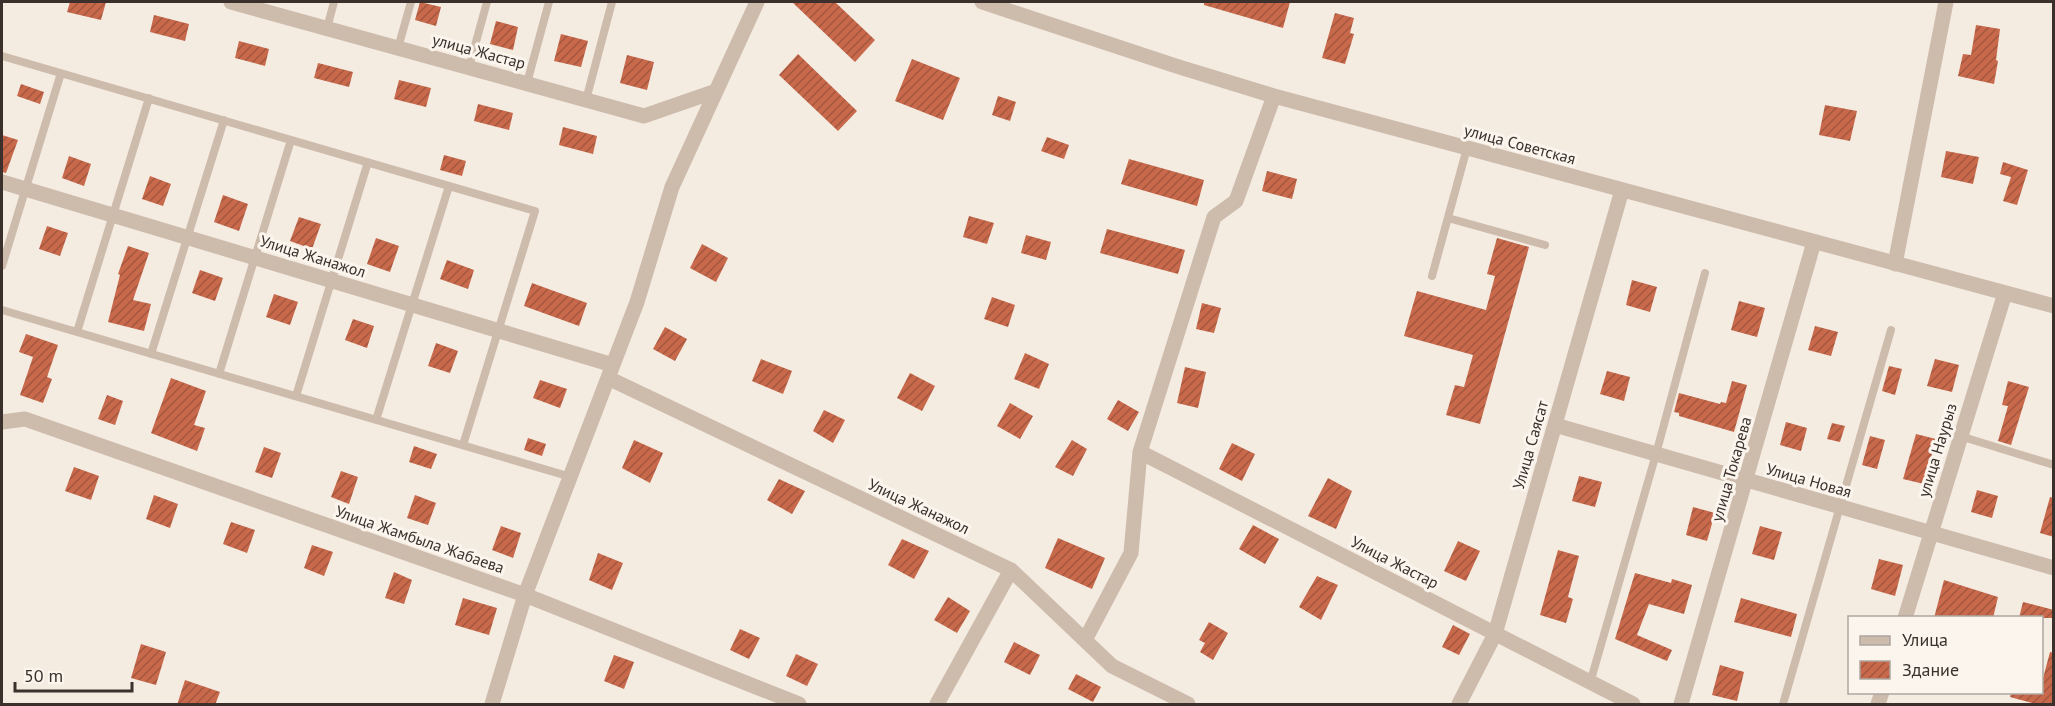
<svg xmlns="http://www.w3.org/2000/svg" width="2055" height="706" font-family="'PT Sans',sans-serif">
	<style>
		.building { fill: url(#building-hatch) }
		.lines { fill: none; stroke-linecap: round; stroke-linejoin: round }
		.service { stroke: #cdbbac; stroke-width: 8 }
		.minor { stroke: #cdbbac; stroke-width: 15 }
		.labels { text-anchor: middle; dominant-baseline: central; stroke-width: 6; stroke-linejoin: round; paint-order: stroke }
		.street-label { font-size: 16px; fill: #3b302b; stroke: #fbf5ee }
	</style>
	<defs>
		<pattern id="building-hatch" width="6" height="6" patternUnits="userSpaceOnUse" patternTransform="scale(1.5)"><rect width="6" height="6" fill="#c8694b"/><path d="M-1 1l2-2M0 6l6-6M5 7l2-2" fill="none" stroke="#a4573f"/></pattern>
	</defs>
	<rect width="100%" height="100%" fill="#f4ebe1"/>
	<path class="building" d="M70,2H106L101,20L67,12Z
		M420,2L441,7L436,26L415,20Z
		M792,2H835L875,40L855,62Z
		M1204,2H1290L1283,28L1204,5Z
		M1335,13L1354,18L1350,33L1354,34L1345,64L1322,58Z
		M154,15L189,24L185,41L150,32Z
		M496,21L518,27L513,50L490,44Z
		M1976,25L2000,29L1996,60L1998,61L1994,84L1958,76L1963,54L1971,55Z
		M561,34L588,41L581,67L554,61Z
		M239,41L269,49L265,66L235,58Z
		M798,54L857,111L838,131L779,75Z
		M627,55L654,62L647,90L620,83Z
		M912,59L960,78L943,120L895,101Z
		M318,63L353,72L349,87L314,78Z
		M399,80L431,88L426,107L394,99Z
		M21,84L44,92L40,104L17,96Z
		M998,96L1016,102L1010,121L992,115Z
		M478,104L513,113L509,130L474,121Z
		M1825,105L1857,111L1850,141L1819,135Z
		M563,127L597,136L593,154L559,145Z
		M2,135L18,140L6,173L2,172Z
		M1047,137L1069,145L1064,159L1041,151Z
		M1946,151L1979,157L1973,184L1941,177Z
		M444,155L466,161L462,176L440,170Z
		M69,156L91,164L84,186L62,178Z
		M1129,159L1204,180L1197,206L1121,184Z
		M2003,162L2028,170L2017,205L2003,201L2011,177L2000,174Z
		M1267,171L1297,179L1292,199L1262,191Z
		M150,176L171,184L163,206L142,199Z
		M223,195L248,204L239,231L214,222Z
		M969,216L994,223L987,244L963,237Z
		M299,217L321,224L312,249L290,241Z
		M47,226L68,233L60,256L39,249Z
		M1107,229L1185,250L1178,274L1100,253Z
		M1026,235L1051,242L1046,260L1021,253Z
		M376,238L399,246L390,272L367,264Z
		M1497,238L1529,247L1480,424L1446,415L1455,385L1464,387L1473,355L1404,336L1417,291L1486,310L1495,276L1487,274Z
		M702,244L728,258L716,282L690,268Z
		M128,246L149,253L133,300L151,304L144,331L108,322L120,275L118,274Z
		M447,260L474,270L468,289L440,279Z
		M200,270L223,278L215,301L192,293Z
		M1632,280L1657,287L1650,312L1626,305Z
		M532,283L587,303L579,326L524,306Z
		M274,294L298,302L290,325L266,317Z
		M992,297L1015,305L1008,327L984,319Z
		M1739,301L1765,308L1757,337L1731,330Z
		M1202,303L1221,308L1214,333L1196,329Z
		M353,319L374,326L367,348L345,340Z
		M1815,326L1838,332L1831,356L1808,350Z
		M665,327L687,339L675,361L653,349Z
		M26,334L58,345L47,377L52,379L43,403L20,395L33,357L19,352Z
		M436,343L458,351L450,373L428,366Z
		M1025,353L1049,364L1039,389L1014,379Z
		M761,359L792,371L783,394L752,381Z
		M1935,359L1959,365L1952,392L1927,386Z
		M1889,366L1902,369L1895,395L1882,391Z
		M1185,367L1206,372L1198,408L1177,403Z
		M1607,371L1630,377L1624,401L1600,394Z
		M910,373L935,386L922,411L897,398Z
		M171,378L206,391L194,425L205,428L197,451L151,433Z
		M540,380L567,389L560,408L533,398Z
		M1732,381L1747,385L1734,432L1679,416V413L1674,412L1679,393L1720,404L1721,402L1726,403Z
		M2008,381L2029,387L2011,445L1998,441L2008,406L2002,405Z
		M107,395L123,401L115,425L98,419Z
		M1118,400L1139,412L1128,431L1107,419Z
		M1010,403L1033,416L1020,439L997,426Z
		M824,410L845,420L833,443L813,431Z
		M1786,422L1807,428L1801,451L1780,445Z
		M1832,423L1845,426L1840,442L1827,439Z
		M1916,434L1936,439L1924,484L1903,479Z
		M1870,436L1885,440L1877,469L1862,465Z
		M528,438L546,444L542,456L524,450Z
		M634,440L663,453L650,483L622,468Z
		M1072,440L1087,449L1073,476L1055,467Z
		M1232,443L1255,454L1242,481L1219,469Z
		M414,446L437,454L431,469L409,462Z
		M264,447L281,453L272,478L255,472Z
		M74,467L99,476L91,500L65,491Z
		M341,471L358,477L349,504L331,497Z
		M1579,476L1602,482L1595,507L1572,501Z
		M1328,478L1352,491L1336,529L1308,516Z
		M779,479L805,491L792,514L767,500Z
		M1977,490L1998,496L1992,518L1971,512Z
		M154,495L178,504L170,528L146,519Z
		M415,495L436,503L428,525L407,518Z
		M2050,497L2054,498V537L2040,533Z
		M1693,507L1715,513L1707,541L1686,535Z
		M231,522L255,530L247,553L223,544Z
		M1253,525L1279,539L1265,564L1239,549Z
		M501,526L521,533L513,558L492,550Z
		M1760,526L1782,532L1774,560L1752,554Z
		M1058,538L1105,558L1092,589L1045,568Z
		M902,539L929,551L914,579L888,565Z
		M1458,541L1480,551L1466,581L1444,571Z
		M312,545L333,552L324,576L304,568Z
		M1558,550L1579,556L1568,597L1573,599L1566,623L1540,615Z
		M598,553L623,563L612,590L589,580Z
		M1879,559L1903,565L1895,596L1871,589Z
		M394,572L412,580L404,604L385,598Z
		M1635,573L1671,583L1672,579L1692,585L1684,614L1649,604L1637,635L1672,650L1667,661L1615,639Z
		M1317,576L1338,585L1321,620L1299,607Z
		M1944,580L1998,597L1993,618H1934Z
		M948,597L970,611L957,633L934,620Z
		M463,598L497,608L489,635L455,625Z
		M1741,598L1797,614L1791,637L1734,622Z
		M2023,602L2054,610V618H2019Z
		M1209,622L1228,633L1213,660L1200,652L1205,643L1199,640Z
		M1453,625L1470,634L1459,655L1442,647Z
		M740,629L760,638L749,659L730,650Z
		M1014,642L1040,655L1030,675L1004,662Z
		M141,644L166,652L156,685L131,678Z
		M2050,652L2054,653V695L2051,705H2040L2010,697L2011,693H2042V682Z
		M796,654L818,664L807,686L786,676Z
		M614,655L634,662L624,689L604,681Z
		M1720,665L1744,672L1737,701L1712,695Z
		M1076,674L1101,687L1093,702L1068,689Z
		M185,680L220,692L215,705H177Z"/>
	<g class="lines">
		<path class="service" d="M327,28L334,2
			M398,48L411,2
			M2,56L535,211L463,445
			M469,67L487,2
			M527,83L549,2
			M586,100L612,2
			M1448,218L1545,245
			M2,266L61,73
			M1432,276L1467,148
			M2,310L571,477
			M77,332L149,98
			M151,354L224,120
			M219,374L291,140
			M296,396L368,162
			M376,420L449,186
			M1960,436L2054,465
			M1590,683L1656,454L1705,273
			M1783,704L1891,330"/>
		<path class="minor" d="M231,2L644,116L716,91
			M982,2L1176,66L1274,96L2054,306
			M2,182L613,365
			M1895,264L1946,2
			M608,378L1011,570L1112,666L1188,704
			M2,422L25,419L525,595L799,704
			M1555,425L2054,568
			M1140,452L1633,704
			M1905,618L2005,293
			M1085,640L1131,553L1140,452L1214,217L1236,201L1274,96
			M492,704L525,595L637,302L672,187L757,2
			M937,704L1011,570
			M1459,704L1495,634L1622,190
			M1681,704L1814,242
			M1878,704L1882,692"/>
	</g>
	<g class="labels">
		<g class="street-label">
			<text transform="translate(479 51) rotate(15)">улица Жастар</text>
			<text transform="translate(1520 144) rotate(15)">улица Советская</text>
			<text transform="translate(313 256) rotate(17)">Улица Жанажол</text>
			<text transform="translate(1530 445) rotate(-74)">Улица Саясат</text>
			<text transform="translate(1937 450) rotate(-73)">улица Наурыз</text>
			<text transform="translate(1731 469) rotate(-74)">улица Токарева</text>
			<text transform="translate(1809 480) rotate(16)">Улица Новая</text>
			<text transform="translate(919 506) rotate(25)">Улица Жанажол</text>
			<text transform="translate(420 539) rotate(19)">Улица Жамбыла Жабаева</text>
			<text transform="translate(1395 562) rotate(27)">Улица Жастар</text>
		</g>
	</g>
	<rect width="2055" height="706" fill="none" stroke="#3b302b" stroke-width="6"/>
	<rect x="1848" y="616" width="195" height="78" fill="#fbf5ee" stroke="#aea6a0" stroke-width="1.5"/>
	<rect x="1860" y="636" width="30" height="9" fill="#cdbbac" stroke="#aea6a0" stroke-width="1.5"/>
	<text x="1902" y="646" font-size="18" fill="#3b302b">Улица</text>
	<rect x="1860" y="661" width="30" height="18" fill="url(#building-hatch)" stroke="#aea6a0" stroke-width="1.5"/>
	<text x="1902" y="676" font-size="18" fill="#3b302b">Здание</text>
	<path d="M15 682v9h117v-9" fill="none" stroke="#3b302b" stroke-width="3"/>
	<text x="24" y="682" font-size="18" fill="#3b302b" stroke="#fbf5ee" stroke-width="4.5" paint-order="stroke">50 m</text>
</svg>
